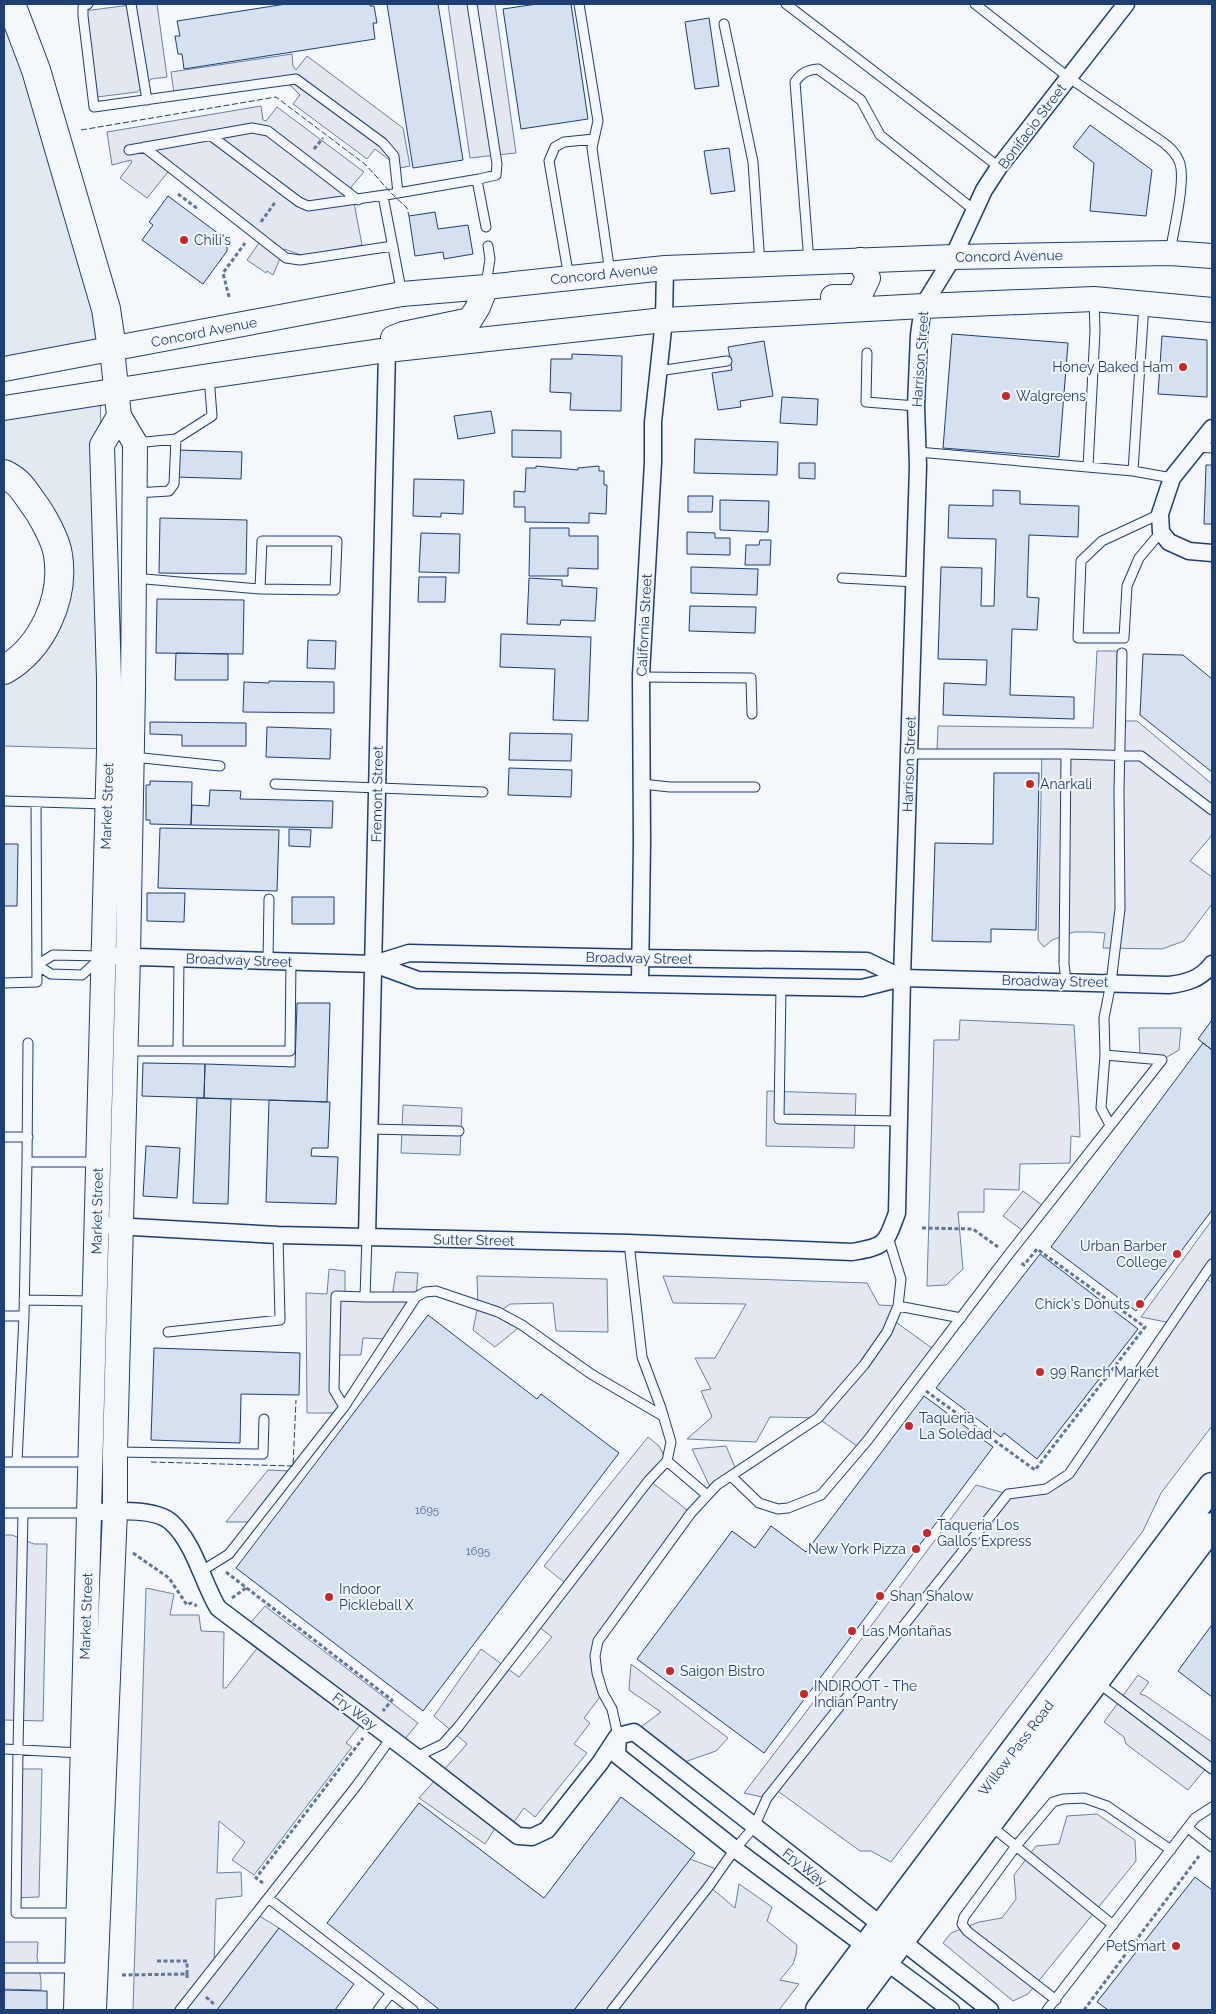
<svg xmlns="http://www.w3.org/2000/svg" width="1216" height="2014" font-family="Raleway,sans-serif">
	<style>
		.green { fill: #e3e9f0; stroke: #687fa3 }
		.parking { fill: #e3e8f0; stroke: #687fa3 }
		.building { fill: #d5e0f0; stroke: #1d3f73 }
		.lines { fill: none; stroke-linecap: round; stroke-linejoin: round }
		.lane-casing { stroke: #1d3f73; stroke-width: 11 }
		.street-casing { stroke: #1d3f73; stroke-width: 19 }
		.secondary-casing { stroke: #1d3f73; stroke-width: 26 }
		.primary-casing { stroke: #1d3f73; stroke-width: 29 }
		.highway-casing { stroke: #1d3f73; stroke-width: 30 }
		.path { stroke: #5e769c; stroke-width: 3; stroke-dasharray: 4 2.5; stroke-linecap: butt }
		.lane { stroke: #f4f7fb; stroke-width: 9 }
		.street { stroke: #f4f7fb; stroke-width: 16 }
		.secondary { stroke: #f4f7fb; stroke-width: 24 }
		.primary { stroke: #f4f7fb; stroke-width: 26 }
		.highway { stroke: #f4f7fb; stroke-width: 28 }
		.fence { stroke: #1d3f73; stroke-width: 1; stroke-dasharray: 6 2.5; stroke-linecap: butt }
		.poi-dot { fill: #c62828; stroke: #f4f7fb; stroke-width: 2 }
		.labels { text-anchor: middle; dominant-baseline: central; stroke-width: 4; stroke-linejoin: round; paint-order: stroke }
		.number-label { font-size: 11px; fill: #4b6792 }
		.street-label { font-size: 14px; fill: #1d3f73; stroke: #f4f7fb }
		.poi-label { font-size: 14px; fill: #1d3f73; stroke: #f4f7fb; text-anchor: start }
	</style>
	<rect width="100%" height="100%" fill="#f4f7fb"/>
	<path class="green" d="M4,4L112,349L4,369Z
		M100,392L109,749L4,746V670L42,634L58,554L4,474V408Z"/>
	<path class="parking" d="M138,4H157L167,77L151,79L137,92L97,97L84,11Z
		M448,4H495L516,153L470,158Z
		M292,54L293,66L296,70L307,56L403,128L410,166L400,168L375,149L367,159L293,104L300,95L282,77L174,93L171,72Z
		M261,106L263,120L266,121L277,107L364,172L351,187L362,245L304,256L284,249L273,275L267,271L266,273L247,260L264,236L172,167L147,198L120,178L132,162L131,160L112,165L107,132Z
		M1097,651H1117V721H1137L1212,784V835L1190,861L1212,877V904L1184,941L1162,949L1103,948L1105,933L1090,932H1074L1052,940L1044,947L1038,940L1042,751H937L938,726L1093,728Z
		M960,1020L1074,1025L1079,1107L1080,1137L1071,1136L1070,1163L1020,1164L1019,1190L984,1189V1212H958L963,1269L946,1285L927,1286L934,1040H959Z
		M1139,1028H1181L1179,1050L1162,1060L1140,1057Z
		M767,1091L856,1094L854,1148L766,1146Z
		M403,1105L462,1108L460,1155L401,1153Z
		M1023,1191L1046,1208L1026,1233L1003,1216Z
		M1212,1220V1264L1203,1276L1212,1283V1426L1161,1493L1143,1531L891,1862L871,1851H860L775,1789L767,1798L744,1793L848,1657L976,1485L1008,1494L1046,1489L1069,1474L1171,1323L1141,1317Z
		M329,1269L345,1271V1296L392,1297L396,1272L418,1273L416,1297L388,1339L363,1338L361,1355H335L334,1390L344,1407L339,1413H307L306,1293L327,1294Z
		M477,1276L607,1279L608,1332L556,1331L553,1303L510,1304L499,1312L522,1325L495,1347L473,1330L478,1305Z
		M663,1276L867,1283L879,1305L898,1306L893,1320L936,1351L861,1449L818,1418L770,1417L756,1442L687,1439L712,1417L701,1391L711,1389L695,1358H715L746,1304L673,1303Z
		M648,1437L659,1446L667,1461L649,1480L691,1513L598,1641L603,1693L584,1718L590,1723L574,1744L587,1753L535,1817L524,1808L509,1829L499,1822L485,1844L419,1798L467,1744L434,1716L481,1649L519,1677L552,1637L539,1627L570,1587L544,1566Z
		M726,1446L737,1472L712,1491L692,1449Z
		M268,1470L293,1471L253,1522H226Z
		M4,1535H12L34,1544H47L43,1721L4,1720Z
		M146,1588L174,1594L170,1615H199L201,1631L224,1632L223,1688H226L262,1642L246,1628L265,1606L418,1723L400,1745L365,1719L346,1743L352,1747L254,1875L232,1860L245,1842L219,1821L217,1873L241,1872L242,1896L216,1899L214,1965L256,1914L279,1928L217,2010H133Z
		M631,1664L728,1738L716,1751L676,1765L634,1732L661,1712L629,1690Z
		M1138,1675L1149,1682L1140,1694L1146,1696L1212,1742V1761L1188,1790L1126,1744L1124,1737L1104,1722Z
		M15,1769H42L39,1897L12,1898Z
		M1097,1814L1135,1840L1136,1861L1028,1994L1013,2001L943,1943L951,1933L979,1922L1002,1918L1016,1899L1014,1875L1036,1846L1059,1844L1067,1816Z
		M690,1859L719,1870L709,1886L735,1908L739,1884L772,1907L767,1921L797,1945L796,1955L793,1964L780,1980L799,1984L779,2010H574Z
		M4,1942H38L37,1957L41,1980V1990L4,1989Z"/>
	<path class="building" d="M286,4H370V6H374L377,23H373L375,39L184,69L182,54H178L175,36H180L177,21Z
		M387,4H438L463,160L413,168Z
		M537,4H571L588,119L521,129L503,9Z
		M709,18L719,86L695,89L685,22Z
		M1090,125L1152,170L1146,216L1090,211L1094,163L1073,147Z
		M729,148L735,191L711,194L704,151Z
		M168,196L227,240V251L203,284L142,240L153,225L149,222Z
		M435,212L438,229L468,225L473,254L444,259L443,252L415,256L409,216Z
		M952,334L1068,343L1059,457L943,448Z
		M1162,336L1207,340V397L1158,394Z
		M764,341L773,396L740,401L741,407L718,410L712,373L732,370L728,347Z
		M572,354L622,356L621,411L570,410L571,393L550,392L551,359H572Z
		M782,397L818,399L817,425L780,423Z
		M491,411L495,433L458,439L454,416Z
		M512,430L561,431V458L512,457Z
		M695,439L778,442L777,475L694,473Z
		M177,450L242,452L241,479L176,477Z
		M799,463H815V479L799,478Z
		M1206,465H1212V524H1204Z
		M536,466L578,470V468L599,466V471H604V485H607L606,514L589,513V523L525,522V507H514V491L525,492L526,468H536Z
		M414,479L464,480L463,514L441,513V517L413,516Z
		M993,490L1020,491V504L1079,506L1078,537L1029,535L1027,597L1039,598L1037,630L1012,629L1010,695L1074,697V719L943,715L944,683L986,685L987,660L938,659L941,567L982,568L981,606H994L996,539L948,538L949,505L993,506Z
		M688,496H713L712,512H688Z
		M720,500L769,501L768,532L720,530Z
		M160,518L247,520L246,574L159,573Z
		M530,528H569V536H598V569L568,568V576H529Z
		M687,532L715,533V538H730V555L687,554Z
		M421,533L460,534L459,573L419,572Z
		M760,540H771L770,565H745L746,545H759Z
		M691,567L758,569L757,595L691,593Z
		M419,577H446L445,602H418Z
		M529,578L562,580V586L597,588L595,621L561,620L560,625L527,624Z
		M157,599L244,600L243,654L156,653Z
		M690,606L756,607L755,633L689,631Z
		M501,634L591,637L588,721L553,720L555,669L500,667Z
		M308,640L336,641L335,669L307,668Z
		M176,653L228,654V680H175Z
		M1143,654L1183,655L1212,679V772L1140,715Z
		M269,681L334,682V713L243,712L244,682L269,683Z
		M150,722L246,723V746H182V735L150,734Z
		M267,727L331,729L330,759L266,757Z
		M510,733L572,734L571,761L509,760Z
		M509,768L572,770L571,797L508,795Z
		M994,773H1039L1036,930L991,929V942L932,941L935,843L993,844Z
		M150,781L192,782L191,825L150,824V820H146V785H150Z
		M210,790L241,791L240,799L333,801L332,828L191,825L192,805L209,806Z
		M160,828L279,830L277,891L158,888Z
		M289,829L311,830L310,847L289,846Z
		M4,844H18L17,906H4Z
		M147,893H185L184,922L147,921Z
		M292,897H334V924H292Z
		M297,1003H330L327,1102L204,1098L205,1064L295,1067Z
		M1212,1020V1050L1198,1039Z
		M1203,1043L1212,1050V1210L1136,1311L1051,1247Z
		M143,1063L205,1064L204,1098L142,1096Z
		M197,1098L231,1099L228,1204L193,1203Z
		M269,1100L330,1102L328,1148H312L311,1156L338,1157L336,1204L266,1202Z
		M146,1146L180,1148L177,1198L143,1196Z
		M1040,1254L1138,1329L1037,1459L1004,1433L1001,1437L936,1388Z
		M428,1315L537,1399L541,1394L619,1453L423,1711L236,1568Z
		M154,1348L300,1353L299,1395L241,1394L240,1443L151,1440Z
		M924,1396L993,1447L764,1753L637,1659L732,1531L755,1548L771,1526L806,1552Z
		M1211,1626L1212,1627V1697L1178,1671Z
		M621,1797L695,1853L574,2010H440L327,1923L419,1803L544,1898Z
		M1195,1877L1212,1890V2010H1108L1097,2002Z
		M279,1928L354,1984L335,2010H217Z
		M4,1990L47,1991V2010H4Z"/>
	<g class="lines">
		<defs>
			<path id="lane" d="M88,4L83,7V16L94,107L296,79L383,143L394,156L398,193
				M131,4L147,100
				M579,4L598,121L592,148L610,273
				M786,4L999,167
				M975,4L1068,77L1164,143C1170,148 1176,153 1179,161C1187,178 1173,232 1170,253
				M724,24L753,162L760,264
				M210,135L299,202L308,206L392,194L479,179L496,175L497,164L472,4
				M144,147L286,258L300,260L393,246
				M129,150L252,128L268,131L358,200
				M477,180L486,227
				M383,196L402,294
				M809,262L795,82C801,73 807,70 818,69L861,100L880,135L974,210
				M569,278L549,161L555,147L564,142L594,139
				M486,285L490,259L488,246
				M867,353L866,402L916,406
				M658,371L727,361
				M135,443L176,439L212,416L209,376
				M1197,447L1212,448
				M918,452L1133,471L1172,478
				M1088,467L1095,331L1094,299
				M1133,471L1144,304
				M135,493L169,491L174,484L176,439
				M1160,514L1102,541L1081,561L1078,638H1124L1127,586L1139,558L1161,532
				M134,578L260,589L335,590L337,541H262L260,589
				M842,578L915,582
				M641,677L751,678L752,714
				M909,754H1066L1064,964L1066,982
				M1066,754L1141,756L1212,810
				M133,757L220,766
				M275,784L483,792
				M642,784L670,787H755
				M4,801L107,804
				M53,955L103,956L82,975L51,974L37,965Z
				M268,961L269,899
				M4,983L37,982L36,802
				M781,987L779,1119L899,1121
				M126,1051H290L291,961
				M178,1051L179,958
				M1105,1055L1162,1060
				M1110,1125L1101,1108L1105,1055L1104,1018L1111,983L1120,909L1119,790L1122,653
				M369,1129L459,1131
				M4,1137H28
				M27,1162L28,1043
				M629,1243L642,1357L661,1408L671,1442L667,1461L707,1495
				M365,1297H416L344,1407L334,1390L336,1296L365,1297L367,1237
				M416,1297L425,1292L436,1291L498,1312L522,1325L591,1374L663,1416
				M24,1300L94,1301
				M898,1306L961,1318
				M4,1316H24L27,1162H96
				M168,1332L280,1320L278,1235
				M115,1452L263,1454L264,1419
				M4,1462H88
				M17,1462L24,1316
				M731,1476L759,1503L778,1509L788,1508L821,1495L867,1441L1009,1254L1162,1060
				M4,1513H88
				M23,1513L18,1749L16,1913H78
				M200,1572L229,1554L344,1407
				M1097,1682L1212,1769
				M618,1736L612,1709L603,1693L597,1673L595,1656L598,1641L691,1513L717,1485L818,1418L864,1365L887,1332L898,1306L901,1279L888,1237
				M4,1749L81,1753
				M416,1757L443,1744L459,1726L649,1480L667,1461
				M991,1826L1113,1925
				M1188,1828L1212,1847
				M268,1898L391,1993L378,2010
				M4,1968H76
				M391,1993L413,2010
				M1056,2000L967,1931L962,1924L964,1917L1016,1846L1053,1802L1063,1799L1084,1798L1107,1806L1171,1850
				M180,2010L357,1785L391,1738
				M612,2010L709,1886L735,1849L754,1827L767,1798L1008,1494L1046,1489L1069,1474L1212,1264
				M1047,2010L1195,1818L1212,1807"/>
			<path id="street" d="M1212,428L1172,478L1160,514L1161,532L1169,542L1189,551L1212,553
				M103,956L374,964
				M902,978L867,961L640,958L409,953L374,964L418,980L862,988L902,978L1169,985C1186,983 1201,979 1212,964
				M640,982L642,843L641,675L653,462V422L664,320L665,268
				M96,1225L278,1235L629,1243L852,1252C886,1246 885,1245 897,1213L902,978L918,466L916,406L919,335L923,306L953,257L984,190L999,167L1126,4
				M367,1237L387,350
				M89,1513C110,1511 156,1507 172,1523C195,1545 202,1581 218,1608L416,1757L518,1836L532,1837L547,1830L600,1763L617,1737
				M951,2010L735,1849L617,1755L618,1736L634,1732L990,2010"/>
			<path id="secondary" d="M833,297H859L868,278L860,260
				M393,338L403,334L470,320L478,307L486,287
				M4,369L402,294L486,287L665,268L953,257L1170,253L1212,256
				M4,408L209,376L387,350L664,320L923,306L1094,299L1212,310
				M76,2010L109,749V678L102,445L119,416
				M94,2010L115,1511V1452L128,956L133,689L135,443L119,416L112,349"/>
			<path id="primary" d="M819,2010L1212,1486
				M849,2010L1212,1526"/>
			<path id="highway" d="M11,4L36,70L106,309L112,349
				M4,474C20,482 23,489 33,503C42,515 56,540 58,555C65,599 42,648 4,670"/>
		</defs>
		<use href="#lane" class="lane-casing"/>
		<use href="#street" class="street-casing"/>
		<use href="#secondary" class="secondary-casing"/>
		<use href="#primary" class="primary-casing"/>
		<use href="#highway" class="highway-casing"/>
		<path class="path" d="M314,149L323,138
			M178,194L198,209
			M261,222L276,201
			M229,297L223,273L245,243
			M922,1228L973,1229L998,1247
			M926,1391L1035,1470L1145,1327L1037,1249L1024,1265L1020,1262
			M133,1553L169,1578L187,1605L191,1603L197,1606
			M226,1572L392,1700L383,1711
			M232,1598L246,1588
			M263,1883L256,1878L363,1738
			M157,1961H187V1974
			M122,1975L187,1974V1978
			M206,1997L215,2005
			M1084,2010L1199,1856"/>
		<use href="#lane" class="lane"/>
		<use href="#street" class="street"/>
		<use href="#secondary" class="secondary"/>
		<use href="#primary" class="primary"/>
		<use href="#highway" class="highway"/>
		<path class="fence" d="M81,130L276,97L366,165L392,194L407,208L409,216
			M151,1462L293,1466L296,1400"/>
	</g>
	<g class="poi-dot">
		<circle cx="184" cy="240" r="5"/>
		<circle cx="1183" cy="367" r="5"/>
		<circle cx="1006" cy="396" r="5"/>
		<circle cx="1030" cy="784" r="5"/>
		<circle cx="1177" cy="1254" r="5"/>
		<circle cx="1140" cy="1304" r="5"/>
		<circle cx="1040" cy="1372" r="5"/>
		<circle cx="909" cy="1426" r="5"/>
		<circle cx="927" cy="1533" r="5"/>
		<circle cx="916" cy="1549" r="5"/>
		<circle cx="880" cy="1596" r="5"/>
		<circle cx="329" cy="1597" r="5"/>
		<circle cx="852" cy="1631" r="5"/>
		<circle cx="670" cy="1671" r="5"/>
		<circle cx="804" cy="1694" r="5"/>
		<circle cx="1176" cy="1946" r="5"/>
	</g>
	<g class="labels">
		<g class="number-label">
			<text x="427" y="1510">1695</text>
			<text x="478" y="1551">1695</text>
		</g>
		<g class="street-label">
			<text transform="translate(1032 126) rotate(-53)">Bonifacio Street</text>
			<text transform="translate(1009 256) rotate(-1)">Concord Avenue</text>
			<text transform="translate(604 274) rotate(-6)">Concord Avenue</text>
			<text transform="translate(204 332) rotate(-11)">Concord Avenue</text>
			<text transform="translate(920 359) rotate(-86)">Harrison Street</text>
			<text transform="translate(644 625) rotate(-87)">California Street</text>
			<text transform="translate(909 764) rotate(-88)">Harrison Street</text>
			<text transform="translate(377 794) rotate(-89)">Fremont Street</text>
			<text transform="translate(107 806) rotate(-88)">Market Street</text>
			<text transform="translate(639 958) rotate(1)">Broadway Street</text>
			<text transform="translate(239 960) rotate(2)">Broadway Street</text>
			<text transform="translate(1055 981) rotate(1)">Broadway Street</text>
			<text transform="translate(97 1211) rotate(-89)">Market Street</text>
			<text transform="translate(474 1240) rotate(1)">Sutter Street</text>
			<text transform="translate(86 1616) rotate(-88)">Market Street</text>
			<text transform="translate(355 1711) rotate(37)">Fry Way</text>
			<text transform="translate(1016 1748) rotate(-53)">Willow Pass Road</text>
			<text transform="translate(805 1867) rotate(38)">Fry Way</text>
		</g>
		<g class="poi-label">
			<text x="194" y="240">Chili's</text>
			<text x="1173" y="367" text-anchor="end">Honey Baked Ham</text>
			<text x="1016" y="396">Walgreens</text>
			<text x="1040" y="784">Anarkali</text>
			<text x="1167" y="1246" text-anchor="end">Urban Barber<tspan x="1167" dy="16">College</tspan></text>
			<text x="1130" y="1304" text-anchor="end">Chick's Donuts</text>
			<text x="1050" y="1372">99 Ranch Market</text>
			<text x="919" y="1418">Taqueria<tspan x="919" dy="16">La Soledad</tspan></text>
			<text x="937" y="1525">Taqueria Los<tspan x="937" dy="16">Gallos Express</tspan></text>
			<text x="906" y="1549" text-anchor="end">New York Pizza</text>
			<text x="339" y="1589">Indoor<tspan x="339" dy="16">Pickleball X</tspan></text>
			<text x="890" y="1596">Shan Shalow</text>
			<text x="862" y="1631">Las Montañas</text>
			<text x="680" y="1671">Saigon Bistro</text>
			<text x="814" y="1686">INDIROOT - The<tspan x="814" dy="16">Indian Pantry</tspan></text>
			<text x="1166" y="1946" text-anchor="end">PetSmart</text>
		</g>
	</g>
	<rect width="1216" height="2014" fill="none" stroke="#1d3f73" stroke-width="10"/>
</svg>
